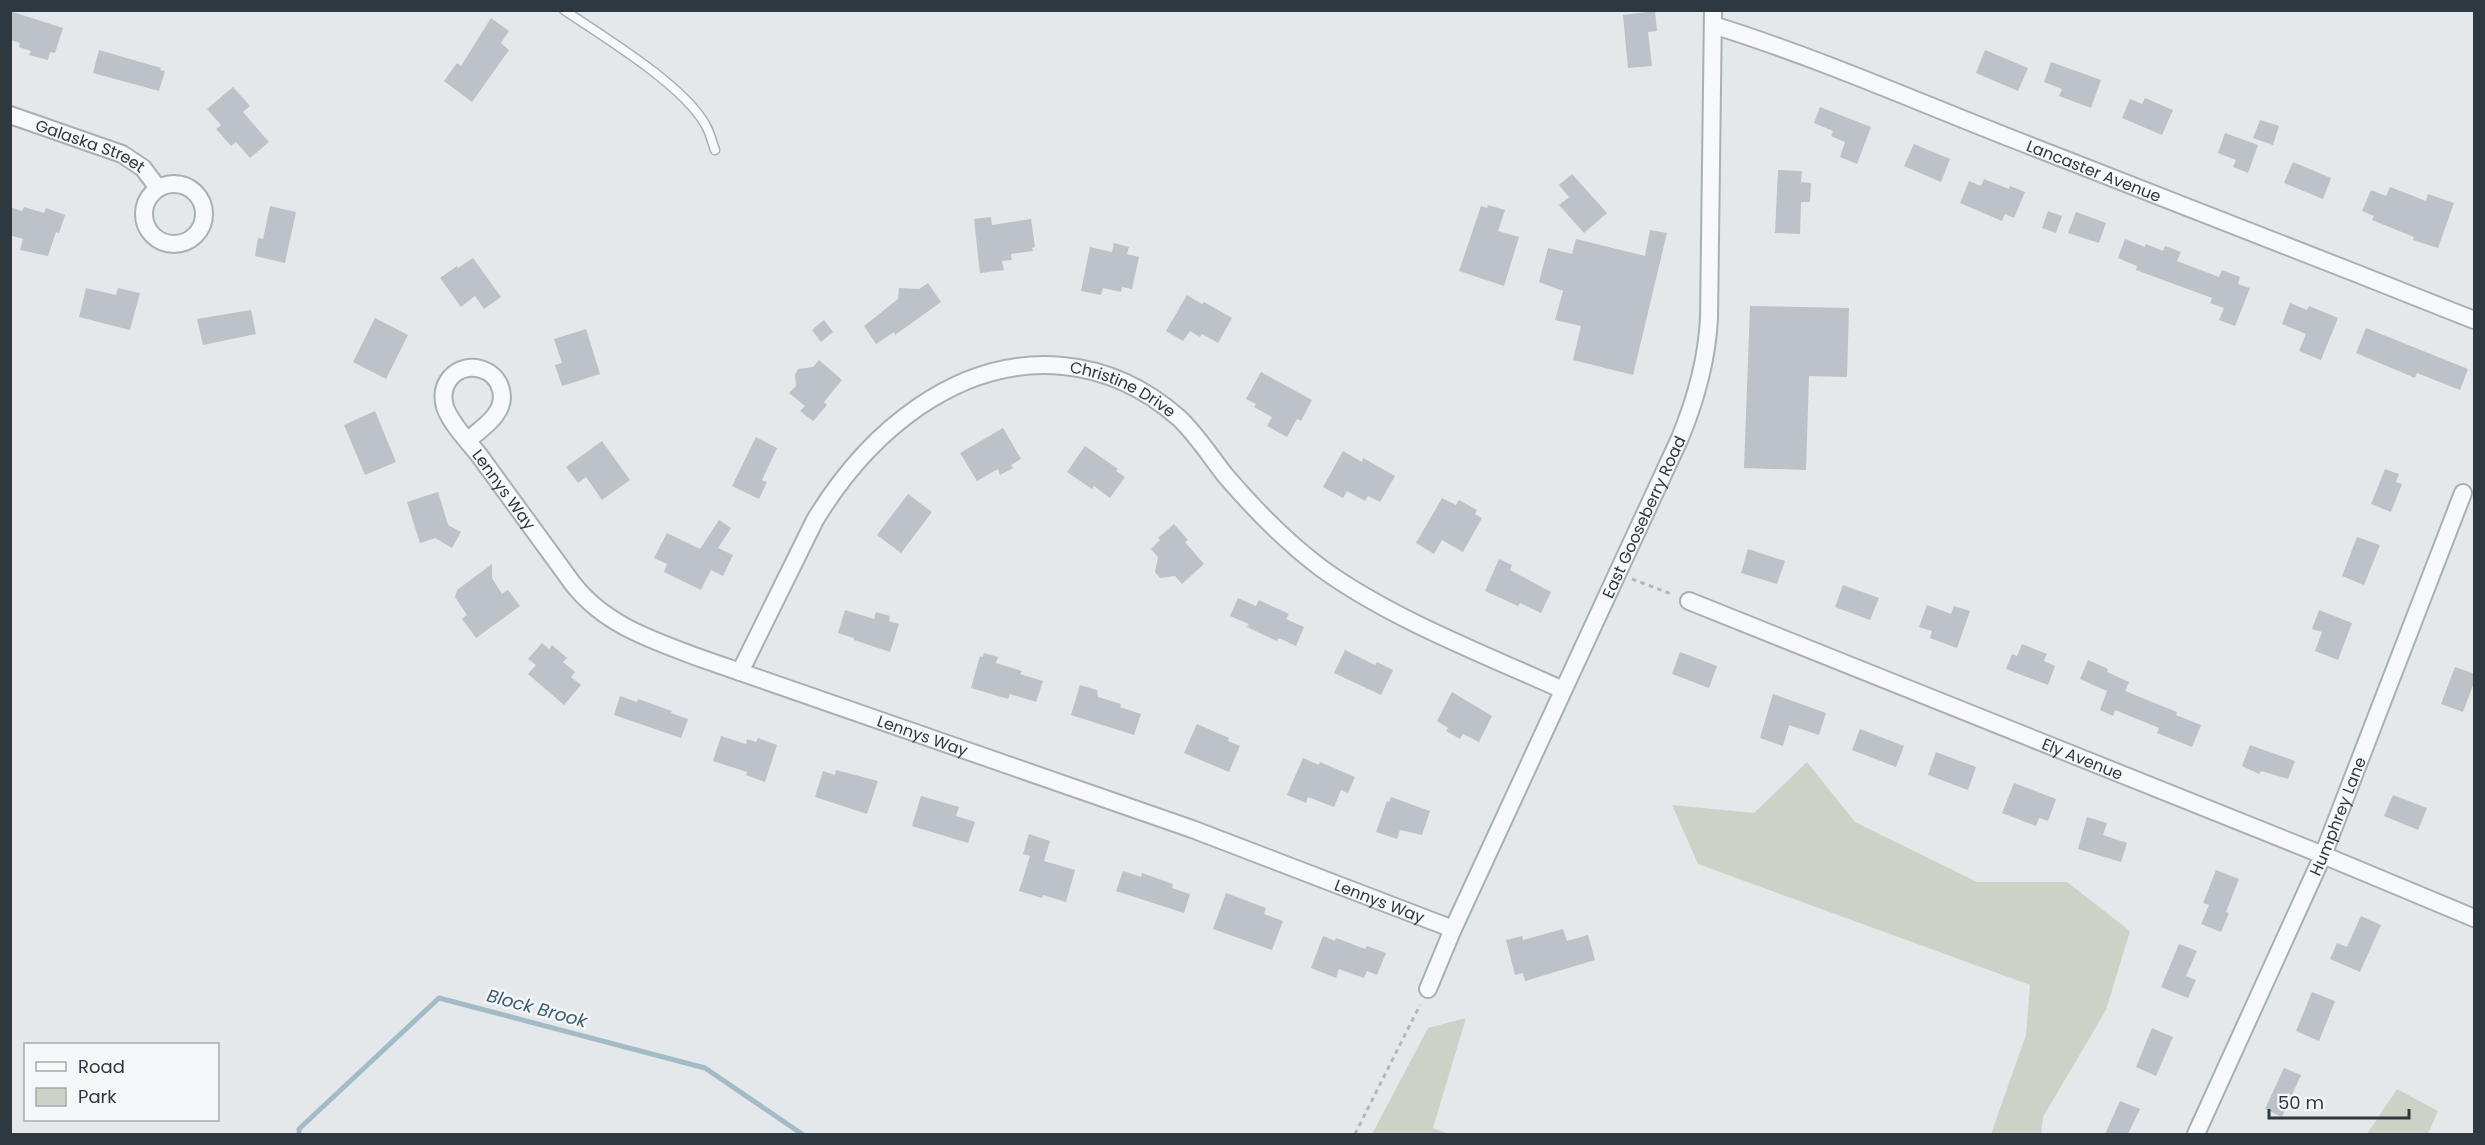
<svg xmlns="http://www.w3.org/2000/svg" width="2485" height="1145" font-family="Poppins,sans-serif">
	<style>
		.green { fill: #ccd3c6 }
		.lines { fill: none; stroke-linecap: round; stroke-linejoin: round }
		.stream { stroke: #a3bbc7; stroke-width: 5 }
		.building { fill: #bcc2c7 }
		.service-casing { stroke: #a9b0b4; stroke-width: 11 }
		.minor-casing { stroke: #a9b0b4; stroke-width: 20 }
		.path { stroke: #b2b7ba; stroke-width: 3; stroke-dasharray: 4.5 4.5; stroke-linecap: butt }
		.service { stroke: #f6f8f9; stroke-width: 8 }
		.minor { stroke: #f6f8f9; stroke-width: 16 }
		.labels { text-anchor: middle; dominant-baseline: central; stroke-width: 5; stroke-linejoin: round; paint-order: stroke }
		.street-label { font-size: 16px; fill: #2d3841; stroke: #f4f6f8 }
		.water-label { font-size: 18px; font-style: italic; fill: #3b5e71; stroke: #f4f6f8 }
	</style>
	<rect width="100%" height="100%" fill="#e4e8ea"/>
	<path class="green" d="M1807,762L1855,822L1977,882H2067L2130,931L2106,1010L2043,1117L2041,1134H1991L2026,1035L2030,985L1698,864L1672,805L1754,813Z
		M1466,1018L1433,1128L1449,1134H1372L1428,1028Z
		M2397,1089L2438,1111L2428,1134H2367Z"/>
	<g class="lines">
		<path class="stream" d="M299,1134V1129L439,998L705,1068L802,1134"/>
	</g>
	<path class="building" d="M10,11L63,28L55,53L50,52L48,60L29,55L31,51L19,47L20,43L10,40Z
		M1655,11L1657,31L1648,32L1652,66L1628,68L1623,15Z
		M491,18L509,31L501,43L509,50L472,102L444,81L457,63L461,66Z
		M99,50L161,68L160,70L165,71L159,91L93,73Z
		M1985,50L2028,68L2018,91L1976,73Z
		M2051,62L2101,80L2091,108L2059,96L2062,89L2044,82Z
		M233,87L250,106L243,112L269,142L250,158L236,142L231,146L216,129L221,125L207,109Z
		M2145,98L2173,110L2162,135L2122,118L2130,99L2142,104Z
		M1820,107L1871,127L1857,164L1840,157L1845,142L1831,136L1833,131L1814,123Z
		M2260,120L2279,126L2273,145L2253,138Z
		M2225,133L2258,145L2248,173L2233,167L2236,160L2218,153Z
		M1914,144L1950,159L1941,182L1904,166Z
		M2293,162L2331,178L2323,199L2284,183Z
		M1778,170L1802,171L1801,182L1811,183L1810,202H1801L1800,234L1775,233Z
		M1572,174L1607,213L1584,233L1559,205L1569,197L1559,185Z
		M1984,179L2009,189L2010,186L2025,192L2014,218L2005,214L2002,221L1960,203L1969,181L1981,186Z
		M2390,187L2426,201L2428,194L2454,203L2438,248L2413,240L2414,237L2372,220L2374,216L2362,211L2371,190L2386,196Z
		M1488,205L1505,210L1498,231L1519,237L1504,286L1459,271L1481,206L1487,208Z
		M270,206L296,212L285,263L255,256L258,238L263,239Z
		M10,207L22,211L24,207L44,213L46,208L65,215L59,233L56,232L48,256L20,250L23,239L10,235Z
		M2048,211L2062,216L2056,233L2042,228Z
		M2076,212L2106,223L2099,243L2068,233Z
		M991,217L992,225L1031,219L1035,247L1032,248L1033,251L1011,254L1012,260L1002,261L1004,270L980,273L974,219Z
		M1650,230L1667,233L1633,375L1573,360L1581,326L1555,320L1563,291L1539,282L1548,248L1572,254L1576,239L1645,256Z
		M2125,239L2145,247L2146,244L2163,251L2165,246L2181,252L2177,261L2219,277L2222,270L2240,277L2238,284L2250,288L2235,326L2219,320L2224,308L2210,303L2212,298L2136,270L2137,266L2118,258Z
		M1114,243L1129,247L1127,254L1139,257L1132,289L1122,287L1121,292L1103,288L1101,295L1081,291L1090,247L1112,252Z
		M473,258L501,297L484,309L475,296L461,307L440,278L457,266L458,268Z
		M928,283L941,302L895,335L894,332L876,344L864,326L898,299L899,288L919,289Z
		M86,288L116,295L118,288L140,293L130,330L79,317Z
		M1187,295L1202,304L1204,302L1232,318L1218,343L1202,334L1200,337L1190,331L1183,341L1166,331Z
		M2290,303L2307,310L2309,306L2338,318L2321,360L2299,351L2306,334L2282,324Z
		M1750,306L1849,308L1847,377L1809,376L1806,470L1744,468Z
		M251,310L256,334L203,345L197,319Z
		M375,318L408,335L386,379L353,362Z
		M824,320L833,332L821,342L812,330Z
		M2366,328L2468,369L2460,390L2417,373L2415,378L2356,353Z
		M586,329L600,374L562,386L555,365L562,363L554,339Z
		M819,360L842,380L824,402L827,405L813,421L800,411L805,406L789,393L796,386L795,374L798,369L813,367Z
		M1261,372L1312,400L1301,421L1297,419L1287,437L1267,426L1272,417L1254,407L1256,404L1246,399Z
		M375,411L396,462L365,475L344,425Z
		M1003,428L1021,459L1011,465L1013,468L1000,475L998,469L977,481L960,453Z
		M756,437L777,448L762,480L767,482L759,499L732,486Z
		M602,441L630,480L602,500L586,477L578,483L566,467Z
		M1085,446L1118,469L1116,471L1125,477L1110,498L1094,486L1092,489L1067,472Z
		M1343,451L1362,462L1363,458L1395,476L1380,502L1368,496L1365,501L1347,491L1343,498L1323,487Z
		M2385,469L2399,474L2396,482L2402,484L2391,512L2371,504Z
		M438,492L448,525L461,532L452,548L435,538L420,543L407,502Z
		M908,494L932,512L901,553L877,535Z
		M1442,498L1456,505L1459,500L1477,510L1475,514L1482,518L1463,552L1442,540L1434,554L1416,543Z
		M719,520L731,528L718,548L733,555L723,576L711,570L701,590L664,572L667,564L654,558L667,533L700,549Z
		M1174,524L1188,540L1185,542L1204,564L1182,584L1175,576L1160,578L1155,572L1158,557L1151,549L1160,540L1158,538Z
		M2357,537L2380,545L2364,585L2342,576Z
		M1748,549L1785,561L1777,584L1741,573Z
		M1499,559L1512,565L1510,570L1551,592L1541,613L1520,603L1518,606L1485,591Z
		M492,564V578L502,594L508,590L520,606L476,638L462,619L467,615L455,597L457,590Z
		M1843,585L1879,598L1870,620L1835,607Z
		M1238,598L1256,606L1259,600L1289,614L1286,619L1304,627L1296,646L1279,638L1277,641L1247,627L1249,624L1230,616Z
		M1927,605L1951,614L1954,606L1970,611L1957,648L1930,638L1932,631L1919,627Z
		M845,610L874,619L876,612L890,616L889,621L899,624L890,652L854,640V638L838,633Z
		M2319,610L2352,623L2338,660L2315,651L2322,632L2312,629Z
		M542,643L549,649L552,645L567,658L563,662L575,672L571,677L581,685L564,705L528,674L536,665L528,659Z
		M2022,644L2047,654L2044,661L2055,666L2048,685L2006,669L2012,654L2017,656Z
		M1345,650L1375,665L1377,662L1393,670L1381,695L1334,673Z
		M1680,652L1717,666L1709,688L1672,674Z
		M984,653L998,657L996,663L1022,671L1020,674L1043,681L1036,702L1010,694L1008,699L971,688L980,656L983,657Z
		M2088,660L2108,669L2107,672L2129,682L2125,691L2177,712L2176,715L2201,725L2192,747L2157,733L2159,728L2115,710L2113,716L2100,710L2107,691L2080,679Z
		M2455,667L2475,674V680L2463,712L2441,704Z
		M1080,685L1097,690L1098,697L1121,704L1120,707L1141,714L1134,735L1071,715Z
		M1452,692L1492,716L1479,742L1463,734L1460,739L1446,731L1448,728L1437,721Z
		M1773,694L1826,713L1819,735L1789,725L1783,746L1760,738Z
		M620,696L637,702L638,699L672,711L671,713L688,719L681,738L614,715Z
		M1197,724L1229,738L1228,741L1240,746L1229,772L1184,753Z
		M1860,729L1904,746L1896,767L1852,750Z
		M721,736L746,744L747,739L756,742L758,738L777,745L765,782L746,775L747,772L713,761Z
		M2250,745L2295,761L2288,779L2261,771L2259,774L2242,766Z
		M1936,752L1976,767L1968,790L1928,775Z
		M1303,758L1319,765L1320,762L1355,777L1348,793L1341,790L1334,807L1308,797L1306,803L1287,795Z
		M836,770L878,781L867,814L815,797L823,771L835,775Z
		M2014,783L2056,799L2048,821L2039,818L2036,826L2002,813Z
		M2393,795L2427,808L2418,830L2384,816Z
		M921,796L959,807L956,816L975,822L968,843L912,826Z
		M1391,797L1430,811L1422,835L1400,830L1397,839L1376,832L1387,801L1389,802Z
		M2087,817L2107,823L2103,835L2127,843L2121,862L2078,849Z
		M1029,834L1050,841L1044,861L1075,870L1066,902L1043,895L1042,898L1019,891L1030,856L1023,854Z
		M2216,870L2239,879L2226,912L2229,913L2221,932L2201,924L2209,905L2203,903Z
		M1123,871L1141,877L1142,873L1173,884L1172,888L1190,894L1184,913L1116,891Z
		M1226,893L1266,908L1264,914L1283,921L1272,950L1213,929Z
		M2361,916L2381,925L2360,972L2330,959L2337,943L2347,947Z
		M1563,929L1567,941L1588,935L1595,960L1525,981L1523,973L1515,975L1506,940L1522,936L1523,940Z
		M1323,936L1335,941L1336,938L1365,949L1367,946L1386,953L1377,975L1367,971L1364,978L1339,969L1336,978L1311,968Z
		M2179,944L2197,951L2186,976L2196,980L2188,998L2161,987Z
		M2312,992L2335,1001L2319,1041L2296,1031Z
		M2152,1028L2173,1037L2156,1076L2136,1067Z
		M2284,1068L2301,1075L2282,1117L2265,1109Z
		M2120,1101L2140,1109L2128,1134H2105Z"/>
	<g class="lines">
		<defs>
			<path id="service" d="M564,10C604,37 682,84 705,124C710,132 712,142 715,150"/>
			<g id="minor">
				<path id="s1" d="M1713,25C1819,58 1920,103 2023,143C2173,202 2324,260 2474,320"/>
				<path id="s2" d="M10,115L122,154L143,168L158,188"/>
				<circle cx="174" cy="214" r="30"/>
				<path id="s3" d="M468,440C482,428 507,413 501,390C496,368 467,360 451,377C443,386 442,396 445,407C451,424 468,441 479,455C510,498 542,541 573,584C605,625 652,640 700,658L1192,829L1453,929"/>
				<path id="s4" d="M1689,601L2323,855L2474,918"/>
				<path id="s5" d="M740,672L815,520C867,434 956,356 1063,366C1106,370 1146,389 1179,418C1197,435 1210,456 1225,475C1254,509 1285,541 1321,568C1391,619 1484,654 1563,690"/>
				<path id="s6" d="M1428,989L1453,929L1680,438C1696,399 1707,360 1709,318L1713,10"/>
				<path id="s7" d="M2196,1134L2323,855L2463,493"/>
			</g>
		</defs>
		<use href="#service" class="service-casing"/>
		<use href="#minor" class="minor-casing"/>
		<path class="path" d="M1632,579L1674,595
			M1355,1134L1420,1005"/>
		<use href="#service" class="service"/>
		<use href="#minor" class="minor"/>
	</g>
	<g class="labels">
		<g class="street-label">
			<text stroke="none"><textPath href="#s2" startOffset="86">Galaska Street</textPath></text>
			<text stroke="none"><textPath href="#s1" startOffset="408">Lancaster Avenue</textPath></text>
			<text stroke="none"><textPath href="#s5" startOffset="542">Christine Drive</textPath></text>
			<text stroke="none"><textPath href="#s3" startOffset="260">Lennys Way</textPath></text>
			<text stroke="none"><textPath href="#s6" startOffset="519">East Gooseberry Road</textPath></text>
			<text stroke="none"><textPath href="#s3" startOffset="762">Lennys Way</textPath></text>
			<text stroke="none"><textPath href="#s4" startOffset="424">Ely Avenue</textPath></text>
			<text stroke="none"><textPath href="#s7" startOffset="348">Humphrey Lane</textPath></text>
			<text stroke="none"><textPath href="#s3" startOffset="1248">Lennys Way</textPath></text>
		</g>
		<g class="water-label">
			<text transform="translate(537 1008) rotate(15)">Block Brook</text>
		</g>
	</g>
	<rect width="2485" height="1145" fill="none" stroke="#2d3841" stroke-width="24"/>
	<rect x="24" y="1043" width="195" height="78" fill="#f4f6f8" stroke="#a4aaaf" stroke-width="1.5"/>
	<rect x="36" y="1062" width="30" height="9" fill="#f6f8f9" stroke="#a4aaaf" stroke-width="1.5"/>
	<text x="78" y="1073" font-size="18" fill="#2d3841">Road</text>
	<rect x="36" y="1088" width="30" height="18" fill="#ccd3c6" stroke="#a4aaaf" stroke-width="1.5"/>
	<text x="78" y="1103" font-size="18" fill="#2d3841">Park</text>
	<path d="M2269 1109v9h140v-9" fill="none" stroke="#2d3841" stroke-width="3"/>
	<text x="2278" y="1109" font-size="18" fill="#2d3841" stroke="#f4f6f8" stroke-width="4.5" paint-order="stroke">50 m</text>
</svg>
